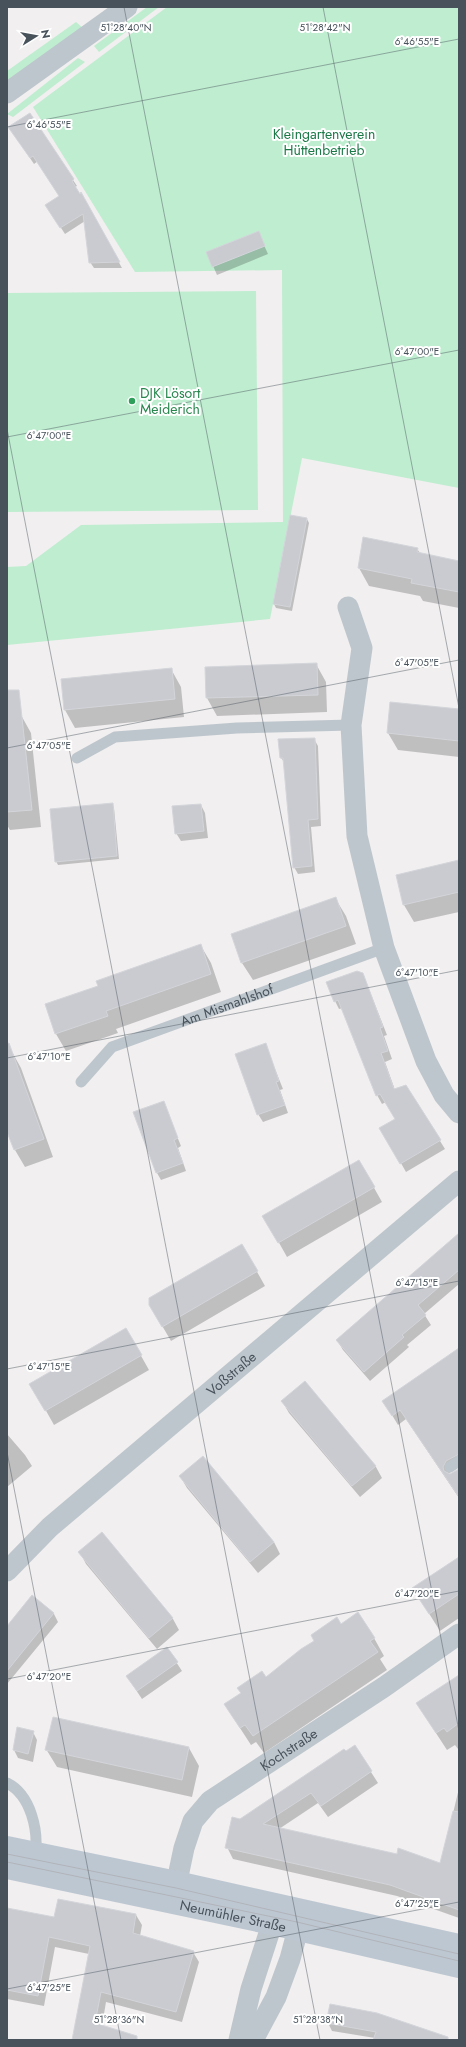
<svg xmlns="http://www.w3.org/2000/svg" width="466" height="2047" font-family="Jost,sans-serif">
	<style>
		.green { fill: #bfedd0 }
		.shadow { fill: #0003 }
		.building { fill: #c9cbd1; stroke: #d3d5da }
		.lines { fill: none; stroke-linecap: round; stroke-linejoin: round }
		.lane { stroke: #bec6cd; stroke-width: 11 }
		.street { stroke: #bec6cd; stroke-width: 21 }
		.secondary { stroke: #bdc7d2; stroke-width: 22 }
		.tram { stroke: #b1b4b9; stroke-width: 1 }
		.ticks { fill: none; stroke: #48525b; stroke-width: 1; stroke-opacity: 0.45 }
		.leisure-dot { fill: #2e9e5b; stroke: #fff; stroke-width: 1.5 }
		.labels { text-anchor: middle; dominant-baseline: central; stroke-width: 4; stroke-linejoin: round; paint-order: stroke }
		.park-label { font-size: 14px; fill: #1b7948; stroke: #fff }
		.leisure-label { font-size: 14px; fill: #27864d; stroke: #fff; text-anchor: start }
		.street-label { font-size: 14px; fill: #48525b; stroke: #fff }
		.ticks-label { font-size: 10px; text-anchor: middle; fill: #48525b; stroke: #fff; stroke-width: 4; stroke-linejoin: round; paint-order: stroke }
	</style>
	<rect width="100%" height="100%" fill="#f1efef"/>
	<path class="green" d="M147,7H159L99,52L94,46Z
		M167,7L459,8V488L302,458L270,619L7,645V567L26,566L81,525L283,522L282,270L135,272L33,107Z
		M76,22L83,28L7,82V71Z
		M78,58L85,62L13,117L7,114Z
		M256,291L258,510L7,512V293Z"/>
	<path class="shadow" d="M13,133L73,180L77,186L75,187L80,196L81,194L122,268H94L90,262L85,221L65,234L50,211L60,196L38,161L34,164Z
		M258,232L268,254L217,275L207,252Z
		M291,516L307,519L309,523L292,611L276,608L274,604Z
		M417,549L421,554L459,562V608L423,601L420,596L369,586L359,568Z
		M316,664L326,682L327,712L217,716L207,698Z
		M171,669L181,687L184,717L75,728L65,710Z
		M459,710V757L398,750L388,733Z
		M21,715L31,733L41,827L10,830L7,825V717Z
		M314,739L318,746L321,826L311,827L315,872L298,874L294,867L285,763L281,758Z
		M112,804L114,808L119,859L58,865L56,861Z
		M201,805L205,813L208,838L181,841L176,833Z
		M459,861V912L414,922L404,905Z
		M335,898L346,916L356,944L253,980L242,963L232,935Z
		M201,946L211,963L221,992L116,1029L118,1033L66,1051L56,1034L46,1005L99,986Z
		M363,974L387,1035L384,1036L392,1059L385,1062L395,1090L406,1086L445,1149L406,1172L381,1128L396,1120L386,1102L382,1104L377,1095L343,1008L339,1009L335,1001Z
		M265,1044L283,1089L280,1090L288,1113L263,1122L258,1114Z
		M11,1050L21,1068L53,1157L25,1167L15,1150L7,1129V1052Z
		M163,1102L181,1146L178,1148L186,1171L161,1180L157,1173Z
		M359,1161L382,1202L287,1257L264,1216Z
		M459,1235V1284L424,1314L431,1325L407,1345L409,1347L370,1381L343,1350L337,1340Z
		M242,1245L265,1286L171,1341L150,1305Z
		M126,1329L149,1370L54,1425L31,1384Z
		M459,1349V1467L448,1474H454L459,1470V1498L406,1419L398,1425L389,1410Z
		M305,1383L376,1467L382,1478L360,1497L289,1413L282,1401Z
		M7,1434L25,1455L32,1466L7,1487Z
		M180,1476L274,1542L280,1554L258,1573L187,1488Z
		M102,1533L173,1619L179,1630L157,1649L86,1564L80,1552Z
		M459,1558V1618L440,1631L413,1588Z
		M32,1596L54,1614L58,1622L7,1684V1627Z
		M374,1638L384,1656L380,1659L387,1670L264,1753L256,1742L251,1745L225,1705L266,1678Z
		M167,1648L182,1671L142,1699L132,1684Z
		M459,1676V1748L458,1749L455,1745L447,1750L417,1704Z
		M53,1718L189,1748L199,1766L192,1797L57,1767L46,1749Z
		M33,1732L37,1740L33,1762L18,1758L14,1750Z
		M355,1747L378,1783L328,1817L318,1803L279,1829L441,1864L459,1788V1918L397,1896L233,1859L227,1847L240,1820Z
		M7,1909L55,1918L136,1915L142,1925L140,1936L193,1952L199,1962L182,2022L106,2002L102,2026L123,2040H73L89,1954L55,1947L44,2006L7,1999Z
		M328,2023L434,2040H374L375,2038L332,2031Z"/>
	<path class="building" d="M30,113L74,179L72,181L80,194L81,192L120,262L89,263L83,214L60,228L45,205L59,196L33,156L30,158L8,127Z
		M259,231L265,246L212,267L206,252Z
		M290,515L307,518L290,607L273,604Z
		M363,537L418,548L417,552L459,561V592L411,583L412,579L358,568Z
		M317,663L318,695L206,698L205,667Z
		M172,668L175,699L64,710L61,679Z
		M7,690H19L32,810L7,812Z
		M390,702L459,709V741L387,733Z
		M315,738L318,819L308,820L312,866L293,868L283,758H280L278,739Z
		M113,803L117,856L55,862L50,809Z
		M201,804L204,831L175,834L172,806Z
		M459,860V892L403,905L396,875Z
		M336,897L346,926L241,963L231,934Z
		M201,944L211,974L106,1011L108,1016L55,1034L45,1004L98,986L96,981Z
		M357,971L363,973L383,1027L380,1028L388,1051L381,1053L394,1089L406,1085L441,1140L400,1164L379,1128L395,1119L380,1094L376,1096L338,1000L334,1002L326,982Z
		M9,1043L44,1139L14,1150L7,1132V1044Z
		M266,1043L279,1081L276,1082L285,1105L257,1115L235,1054Z
		M164,1101L178,1138L174,1140L183,1163L156,1173L133,1112Z
		M359,1160L375,1187L278,1243L262,1216Z
		M459,1233V1270L418,1305L426,1315L402,1335L404,1337L364,1372L336,1340Z
		M242,1244L258,1271L162,1327L149,1305V1298Z
		M126,1328L142,1355L45,1411L29,1384Z
		M459,1348V1454L446,1461L443,1467L444,1471L450,1474L459,1469V1497L400,1410L392,1416L382,1401Z
		M305,1381L376,1466L352,1486L281,1401Z
		M203,1456L274,1542L250,1562L179,1476Z
		M102,1532L173,1618L149,1638L78,1552Z
		M459,1557V1594L429,1614L412,1588Z
		M32,1595L54,1613L7,1671V1626Z
		M358,1612L375,1638L370,1641L378,1652L253,1736L245,1725L240,1728L224,1704L241,1693L237,1688L262,1671L266,1677L301,1649L314,1641L311,1635L337,1617L341,1624Z
		M167,1647L178,1662L137,1691L126,1676Z
		M459,1675V1723L447,1732L444,1728L436,1733L416,1703Z
		M53,1717L189,1747L182,1780L45,1750Z
		M17,1727L34,1731L28,1754L13,1750Z
		M355,1745L372,1771L321,1806L311,1793L263,1824L397,1854L398,1848L440,1863L453,1811L459,1812V1910L390,1885L225,1848L232,1817L240,1819L344,1749L346,1751Z
		M58,1899L136,1914L133,1933L194,1951L176,2012L101,1992L95,2023L137,2036V2040H72L90,1946L49,1937L38,1996L7,1990V1908L54,1917Z
		M330,2004L377,2013L448,2037V2040H373L376,2032L326,2023Z"/>
	<g class="lines">
		<g class="lane">
			<path d="M77,758L115,737L237,728L351,725"/>
			<path id="s1" d="M81,1082L112,1047L384,948"/>
			<path d="M450,1467L459,1461"/>
			<path d="M7,1783C31,1795 39,1831 35,1856"/>
		</g>
		<g class="street">
			<path d="M7,93L127,7"/>
			<path d="M348,607L362,648L351,725L357,836L384,948L426,1061L444,1095L459,1113"/>
			<path id="s2" d="M7,1571L50,1527L459,1181"/>
			<path id="s3" d="M173,1900L184,1848L193,1821L210,1801L384,1687L459,1634"/>
			<path d="M239,2040L251,1989L272,1924L276,1918L290,1907L296,1915L298,1929L290,1959L276,1997L253,2040"/>
		</g>
		<g class="secondary">
			<path d="M7,1847L177,1882L459,1945"/>
			<path id="s4" d="M7,1868L272,1924L459,1967"/>
		</g>
		<path class="tram" d="M7,1854L176,1888L459,1954
			M7,1862L297,1922L459,1961"/>
	</g>
	<path class="ticks" d="M124,7L459,1731M323,7L459,708M7,127L459,39M7,429L320,2040M7,437L459,350M7,748L459,660M7,1058L459,970M7,1369L459,1281M7,1452L121,2040M7,1679L459,1591M7,1989L459,1902"/>
	<circle class="leisure-dot" cx="132" cy="401" r="4"/>
	<g class="labels">
		<g class="park-label">
			<text x="324" y="134">Kleingartenverein<tspan x="324" dy="16">Hüttenbetrieb</tspan></text>
		</g>
		<g class="leisure-label">
			<text x="140" y="393">DJK Lösort<tspan x="140" dy="16">Meiderich</tspan></text>
		</g>
		<g class="street-label">
			<text stroke="none"><textPath href="#s1" startOffset="169">Am Mismahlshof</textPath></text>
			<text stroke="none"><textPath href="#s2" startOffset="299">Voßstraße</textPath></text>
			<text stroke="none"><textPath href="#s3" startOffset="202">Kochstraße</textPath></text>
			<text stroke="none"><textPath href="#s4" startOffset="231">Neumühler Straße</textPath></text>
		</g>
	</g>
	<g class="ticks-label">
		<text x="126" y="31">51°28'40"N</text>
		<text x="325" y="31">51°28'42"N</text>
		<text x="417" y="45">6°46'55"E</text>
		<text x="49" y="128">6°46'55"E</text>
		<text x="417" y="355">6°47'00"E</text>
		<text x="49" y="439">6°47'00"E</text>
		<text x="417" y="666">6°47'05"E</text>
		<text x="49" y="749">6°47'05"E</text>
		<text x="417" y="976">6°47'10"E</text>
		<text x="49" y="1060">6°47'10"E</text>
		<text x="417" y="1286">6°47'15"E</text>
		<text x="49" y="1370">6°47'15"E</text>
		<text x="417" y="1597">6°47'20"E</text>
		<text x="49" y="1680">6°47'20"E</text>
		<text x="417" y="1907">6°47'25"E</text>
		<text x="49" y="1991">6°47'25"E</text>
		<text x="119" y="2023">51°28'36"N</text>
		<text x="318" y="2023">51°28'38"N</text>
	</g>
	<rect width="466" height="2047" fill="none" stroke="#48525b" stroke-width="16"/>
	<g transform="translate(36 36) rotate(79)" stroke="#ffffff" stroke-width="3" paint-order="stroke">
	<path d="M0-3L7 15L0 10L-7 15Z" fill="#48525b"/>
	<text y="-6" font-size="11" font-weight="bold" text-anchor="middle" fill="#48525b">N</text>
	</g>
</svg>
